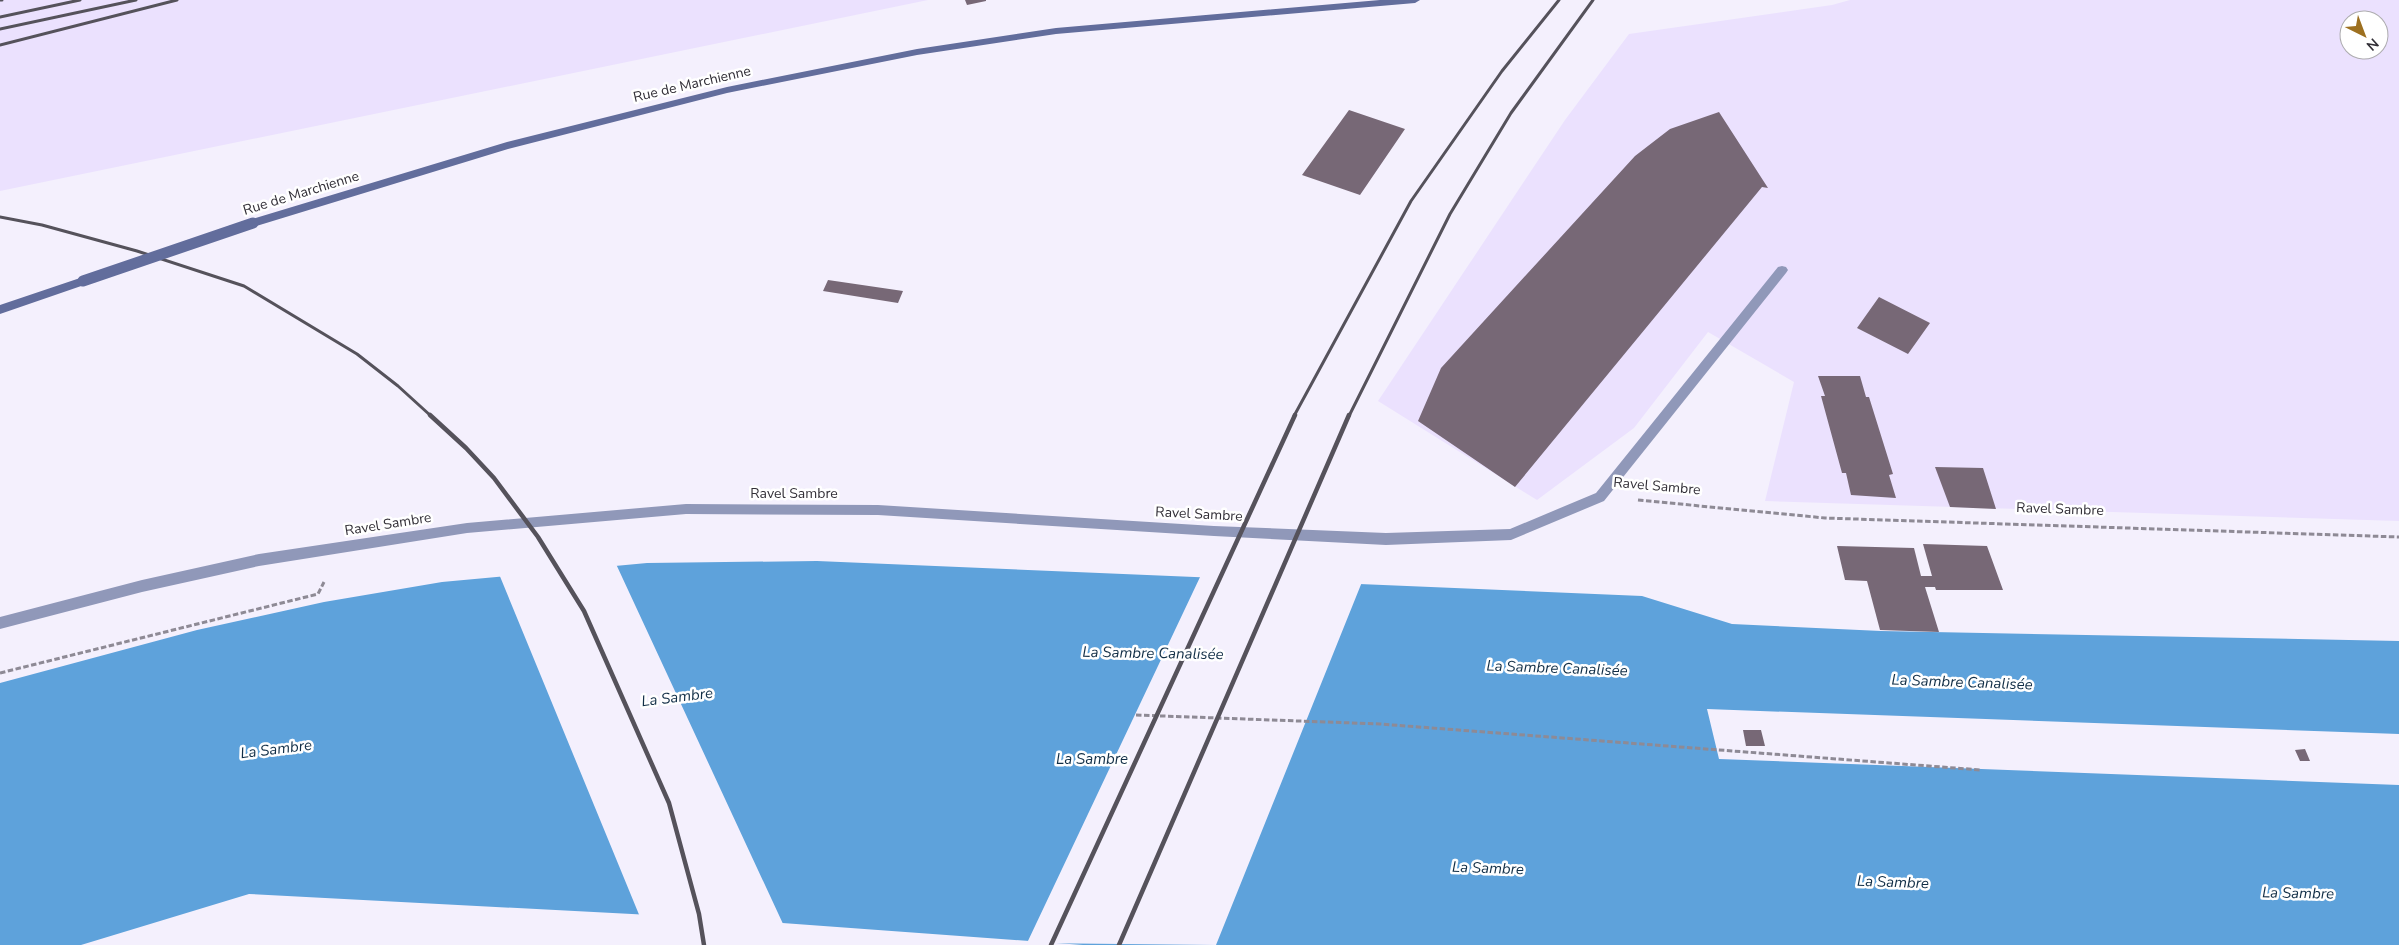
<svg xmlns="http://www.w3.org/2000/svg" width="2399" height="945" font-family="'Nunito Sans',sans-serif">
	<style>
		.built { fill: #ebe1fe; fill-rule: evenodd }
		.water { fill: #5ea2db }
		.pier { fill: #f4f0fd }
		.building { fill: #776876 }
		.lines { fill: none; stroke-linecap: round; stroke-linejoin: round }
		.path { stroke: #8e8a95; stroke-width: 3; stroke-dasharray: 5.5 2.5; stroke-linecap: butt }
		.service { fill: #9098b9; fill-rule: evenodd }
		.secondary { fill: #626d9c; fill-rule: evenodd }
		.rail-far1 { stroke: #55525b; stroke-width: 3 }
		.rail { stroke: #55525b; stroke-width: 4.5 }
		.secondary-bridge { stroke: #626d9c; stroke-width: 11 }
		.labels { text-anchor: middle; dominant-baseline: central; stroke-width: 5; stroke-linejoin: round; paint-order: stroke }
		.street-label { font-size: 14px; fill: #322f37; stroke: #fff }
		.water-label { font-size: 15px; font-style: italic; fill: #112e46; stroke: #fff }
	</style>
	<rect width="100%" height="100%" fill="#f4f0fd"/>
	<path class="built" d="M0,0H928L0,191Z
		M1850,0H2399V521L1765,501L1794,382L1708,332L1634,428L1537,500L1378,401L1565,120L1629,34L1832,5ZM2349,20H2379V50H2349Z"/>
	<path class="water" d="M817,561L1642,596L1732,624L1881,631L2399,641V734L1707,709L1719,759L2399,785V945H1083L727,919L249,894L81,945H0V683L197,630L324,602L442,582L647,563Z"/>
	<path class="pier" d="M616,564L784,926L640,917L499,574Z
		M1201,575L1362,582L1216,945L1027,943Z"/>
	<path class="building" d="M965,0H986V1L967,5Z
		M1349,110L1405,129L1360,195L1302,175Z
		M1719,112L1768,188L1762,187L1515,487L1418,421L1441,368L1635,156L1670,129Z
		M828,280L903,291L898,303L823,291Z
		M1879,297L1930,323L1908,354L1857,328Z
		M1818,376H1860L1866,397H1869L1893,474L1889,475L1896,498L1851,495L1846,473H1842L1821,396H1825Z
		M1935,467L1983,468L1996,509L1950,507Z
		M1923,544L1987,546L2003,590H1936L1935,587H1925L1939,632L1880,630L1867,581L1845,580L1837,546L1914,548L1921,576H1932Z
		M1743,730H1761L1765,746H1746Z
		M2305,749L2310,761H2300L2295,750Z"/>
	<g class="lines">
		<path class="path" d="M1638,500L1825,518L2399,537
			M0,673L318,594L324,582
			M1136,715L1380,724L1981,770"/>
		<path class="service" d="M1782,266L1786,267L1788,270L1786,273L1604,501L1511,540L1386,545L1214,536L878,515L686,514L467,533L259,566L142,592L0,629V617L142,580L259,554L467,523L686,504L878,505L1214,526L1386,533L1510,529L1596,493L1778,267Z"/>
		<path class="secondary" d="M1380,0H1420L1415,3L1056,34L917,55L727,93L508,149L253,227L248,223L249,220L507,142L727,87L917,49L1056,28Z
			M83,277L89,281L87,284L0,314V305Z"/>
		<path class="rail-far1" d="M0,0H2
			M0,17L80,0
			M0,29L136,0
			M0,45L177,0
			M0,217L42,225L137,251L244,286L357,354L398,386L431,416
			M1294,416L1411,201L1502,71L1559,0
			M1349,416L1450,214L1511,113L1593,0"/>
		<path class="rail" d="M430,415L466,448L494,478L538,537L584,611L669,803L699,914L704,945
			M1051,945L1295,415
			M1119,945L1349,415"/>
		<path class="secondary-bridge" d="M83,281L253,223"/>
	</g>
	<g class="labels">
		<g class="street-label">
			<text transform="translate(692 84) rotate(-13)">Rue de Marchienne</text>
			<text transform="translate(301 193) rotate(-17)">Rue de Marchienne</text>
			<text transform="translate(1657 486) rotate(5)">Ravel Sambre</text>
			<text x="794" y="493">Ravel Sambre</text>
			<text transform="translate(2060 509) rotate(2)">Ravel Sambre</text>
			<text transform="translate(1199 514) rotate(3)">Ravel Sambre</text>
			<text transform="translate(388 524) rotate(-9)">Ravel Sambre</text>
		</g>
		<g class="water-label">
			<text transform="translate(1153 653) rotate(1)">La Sambre Canalisée</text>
			<text transform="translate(1557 668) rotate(2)">La Sambre Canalisée</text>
			<text transform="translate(1962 682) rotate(2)">La Sambre Canalisée</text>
			<text transform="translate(677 697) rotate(-7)">La Sambre</text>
			<text transform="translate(276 749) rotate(-7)">La Sambre</text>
			<text x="1092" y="759">La Sambre</text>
			<text transform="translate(1488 868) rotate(2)">La Sambre</text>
			<text transform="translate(1893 882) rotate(2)">La Sambre</text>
			<text transform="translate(2298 893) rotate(1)">La Sambre</text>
		</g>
	</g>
	<g transform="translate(2364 35) rotate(138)"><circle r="24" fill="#ffffff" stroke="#adacaf"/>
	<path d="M0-4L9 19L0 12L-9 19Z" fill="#9d7020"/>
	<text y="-8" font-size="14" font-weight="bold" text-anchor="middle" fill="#322f37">N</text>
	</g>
</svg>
